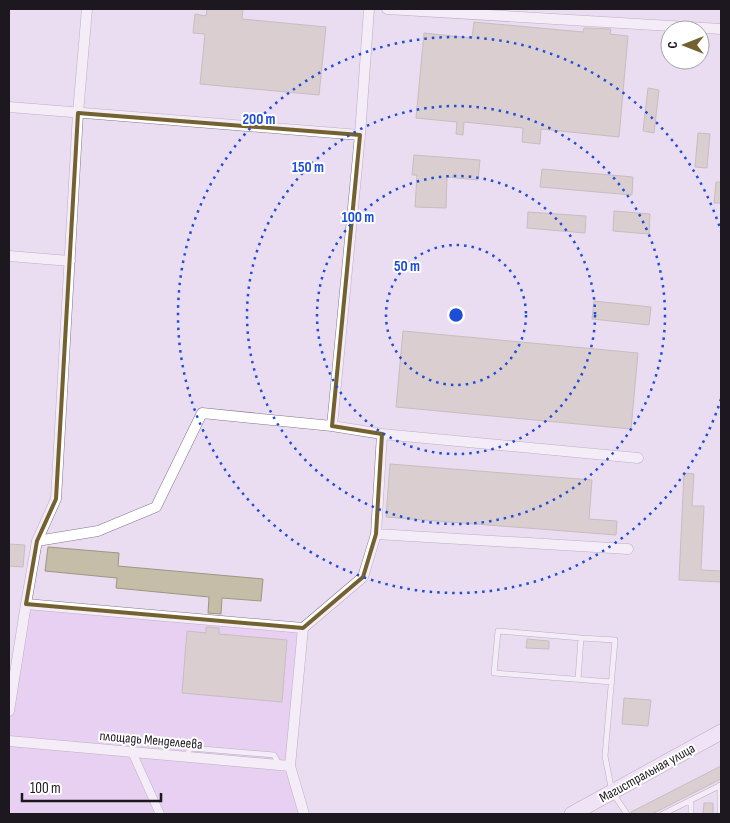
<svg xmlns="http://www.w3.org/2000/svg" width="730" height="823" font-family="'Sofia Sans Condensed',sans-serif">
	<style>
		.green { fill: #e3c1f1 }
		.building { fill: #c5bda8; stroke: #9e9683 }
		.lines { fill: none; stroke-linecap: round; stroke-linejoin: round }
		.service-casing { stroke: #827688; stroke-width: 6 }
		.pedestrian-casing { stroke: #827688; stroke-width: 9 }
		.minor-casing { stroke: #827688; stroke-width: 11 }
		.secondary-casing { stroke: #827688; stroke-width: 16 }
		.service { stroke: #fff; stroke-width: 5 }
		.pedestrian { stroke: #fff; stroke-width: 8 }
		.minor { stroke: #fff; stroke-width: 10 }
		.secondary { stroke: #f8ebfd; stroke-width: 15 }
		.marked { fill: none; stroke: #73612f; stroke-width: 4; stroke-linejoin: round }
		.ring { fill: none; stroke: #1d4ed8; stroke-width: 2.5; stroke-dasharray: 2.5 5 }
		.labels { text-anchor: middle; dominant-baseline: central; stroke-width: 4; stroke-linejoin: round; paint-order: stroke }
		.street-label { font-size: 14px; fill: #1d181f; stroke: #fff }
		.centre { fill: #1d4ed8; stroke: #fff; stroke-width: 2.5 }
		.ring-label { font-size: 15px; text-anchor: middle; font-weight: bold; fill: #1d4ed8; stroke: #fff; stroke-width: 4; stroke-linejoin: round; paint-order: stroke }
	</style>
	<rect width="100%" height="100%" fill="#ebddf1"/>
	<path class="green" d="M26,604L303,629L290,766L304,814H9V711Z"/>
	<path class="building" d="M207,9H243L242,19L326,27L319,95L200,84L205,34L193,33L195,14L206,16Z
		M474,22L583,32L584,28L611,29L610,34L628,36L619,137L541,129L540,144L522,142L523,128L464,122L463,135L456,134L457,122L416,118L424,33L472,38Z
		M648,88L659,90L654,133L643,131Z
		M698,133L710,134L707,168L695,167Z
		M414,155L480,160L478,180L447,177L446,208L415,207L417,175H412Z
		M542,169L633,177L632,195L540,187Z
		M716,182H721V203H714Z
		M614,211L650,214L649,234L613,231Z
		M528,212L586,216L585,233L527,228Z
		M594,301L651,307L649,325L592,319Z
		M403,331L638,353L631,429L396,407Z
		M390,464L592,480L589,519L617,521L616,535L386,517Z
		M684,473L694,474L692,506H704L701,570L721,571V582L679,580Z
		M9,544L25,545L23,567L9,566Z
		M48,547L119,553L118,566L263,579L261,601L222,598L221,614L208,613L209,597L116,588L117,578L45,571Z
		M206,627L219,628V634L287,640L282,702L182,693L187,631L206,633Z
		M527,639L549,641V649L526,648Z
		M624,698L651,700L648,726L622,724Z
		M721,766V779L652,814H631V812Z
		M704,803H713V814H703Z"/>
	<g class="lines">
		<defs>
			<path id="service" d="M581,638L498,631L494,673L612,682
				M578,679L581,638L615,640L605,756L612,792L627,814
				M187,756L190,748L274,755L279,764
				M720,785V814
				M691,800V814
				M663,814L721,785"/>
			<path id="pedestrian" d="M132,752L160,814"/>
			<path id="minor" d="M369,9L360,135L332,426L382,434L638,458
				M387,9L721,29
				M9,107L360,135
				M9,256L70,261
				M376,534L628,549
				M37,541L98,531L156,507L202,413L332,426
				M26,604L37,541L56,499L78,113L87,9
				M303,628L363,577L376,534L382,434
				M9,711L26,604L303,628L290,766L304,814
				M9,741L290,766"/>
			<path id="secondary" d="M572,814L721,732"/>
		</defs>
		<use href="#service" class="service-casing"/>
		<use href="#pedestrian" class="pedestrian-casing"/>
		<use href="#minor" class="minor-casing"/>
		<use href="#secondary" class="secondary-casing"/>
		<use href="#service" class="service"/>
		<use href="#pedestrian" class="pedestrian"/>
		<use href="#minor" class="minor"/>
		<use href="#secondary" class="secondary"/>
	</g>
	<path d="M0 0H730V823H0ZM78,113L360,135L332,426L382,434L376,534L363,577L303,628L26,604L37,541L56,499Z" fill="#ebddf1" fill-opacity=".55" fill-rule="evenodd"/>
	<path class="marked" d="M78,113L360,135L332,426L382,434L376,534L363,577L303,628L26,604L37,541L56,499Z"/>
	<g class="ring">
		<circle cx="456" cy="315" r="70"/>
		<circle cx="456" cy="315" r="139"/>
		<circle cx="456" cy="315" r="209"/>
		<path d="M721 399A278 278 0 1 1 721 231"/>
	</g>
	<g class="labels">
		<g class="street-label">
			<text transform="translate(151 740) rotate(5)">площадь Менделеева</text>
			<text transform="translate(647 773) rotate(-29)">Магистральная улица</text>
		</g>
	</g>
	<circle cx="456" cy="315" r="8" class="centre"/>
	<g class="ring-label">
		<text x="259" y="124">200 m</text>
		<text x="308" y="172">150 m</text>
		<text x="358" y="222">100 m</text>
		<text x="407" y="271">50 m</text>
	</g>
	<rect width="730" height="823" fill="none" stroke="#1d181f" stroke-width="20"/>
	<g transform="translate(685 45) rotate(270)"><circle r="24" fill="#ffffff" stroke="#a5a3a5"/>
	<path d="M0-4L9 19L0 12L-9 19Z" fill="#73612f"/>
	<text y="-8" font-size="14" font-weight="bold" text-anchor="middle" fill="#1d181f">С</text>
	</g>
	<path d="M22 793v8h139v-8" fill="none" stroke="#1d181f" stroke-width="2.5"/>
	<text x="30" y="793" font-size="15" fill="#1d181f" stroke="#ffffff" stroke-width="4" paint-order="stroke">100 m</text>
</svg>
